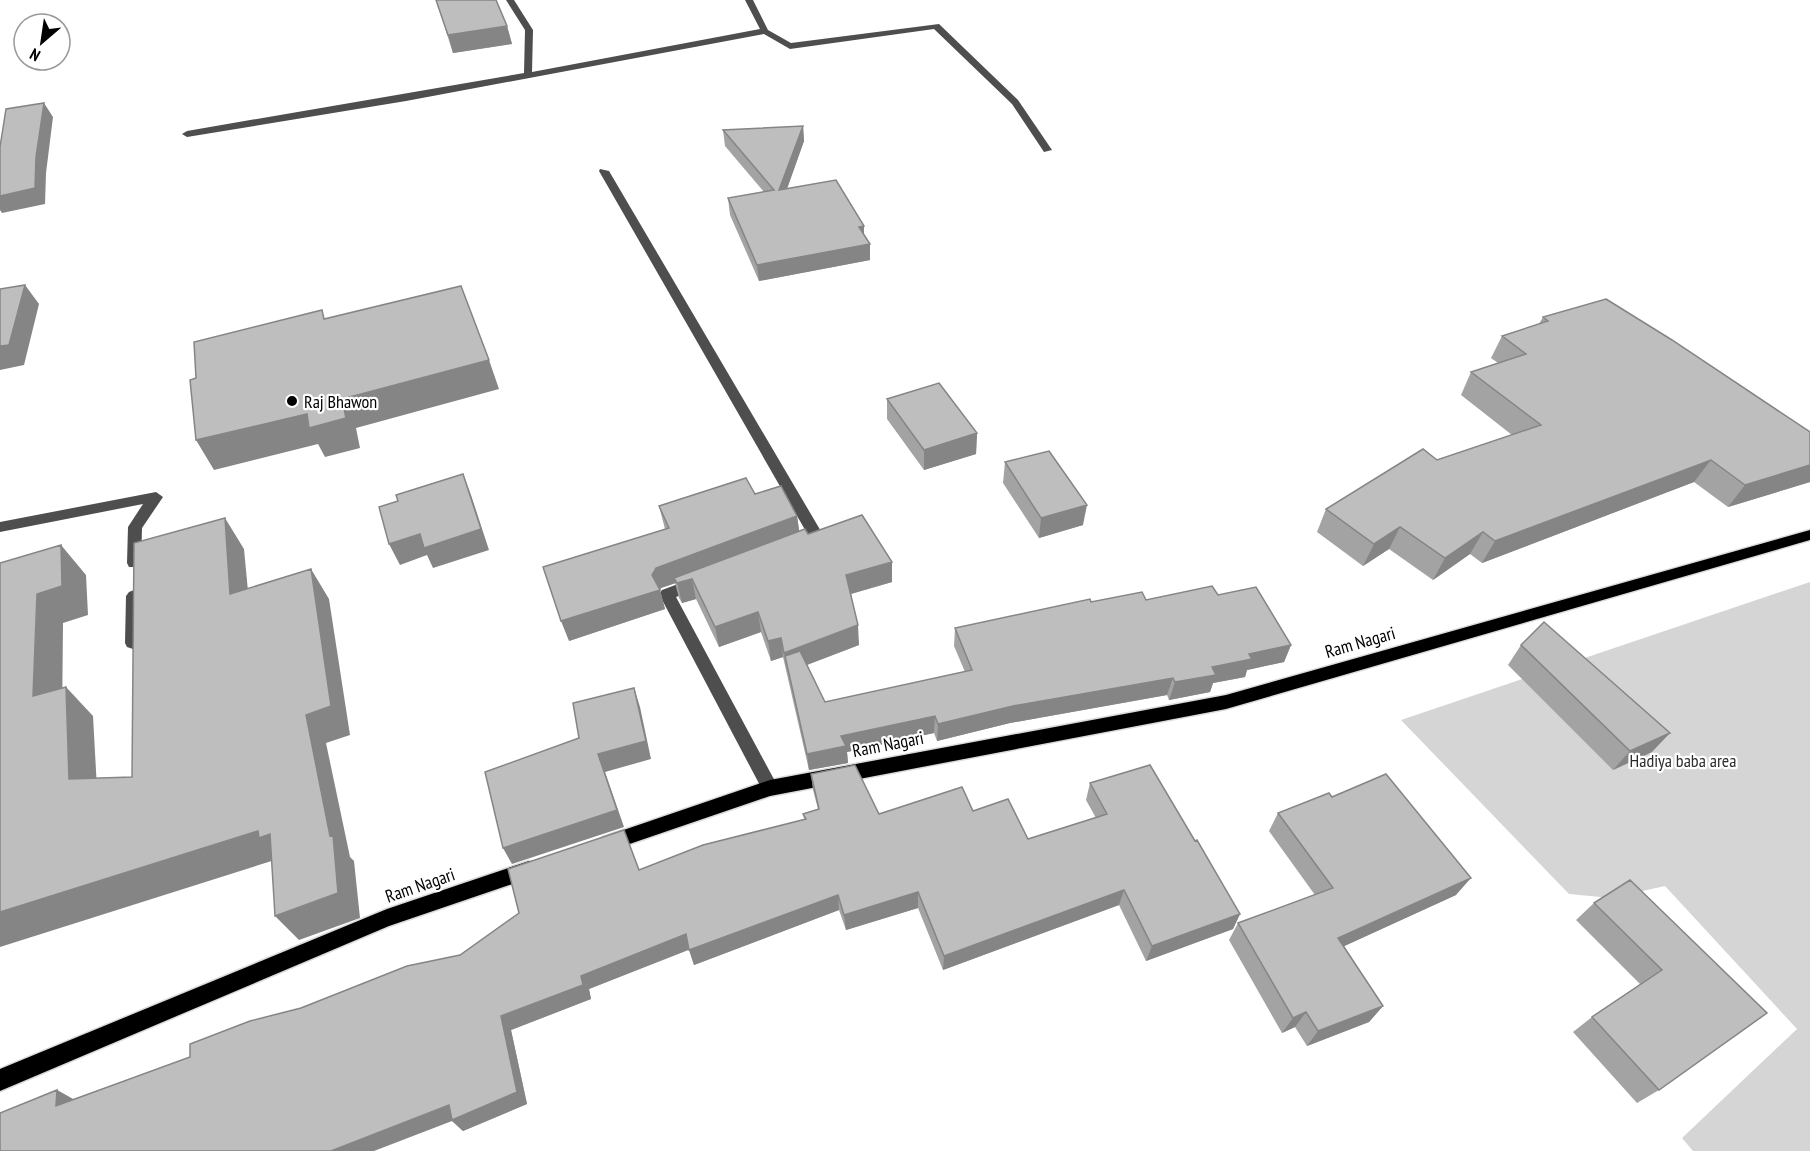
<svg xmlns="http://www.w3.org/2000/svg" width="1810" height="1151" font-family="'PT Sans Narrow',sans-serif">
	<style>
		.green { fill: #d5d5d5 }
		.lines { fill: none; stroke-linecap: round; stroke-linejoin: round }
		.major-casing { stroke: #dbdbdb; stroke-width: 3 }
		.minor { fill: #4e4e4e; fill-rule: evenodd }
		.major { fill: #000; fill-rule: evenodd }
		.wall { fill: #a3a3a3 }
		.shaded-wall { fill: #858585 }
		.building { fill: #bebebe; stroke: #858585; stroke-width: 1.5 }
		.poi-dot { fill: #000; stroke: #fff; stroke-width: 2 }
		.labels { text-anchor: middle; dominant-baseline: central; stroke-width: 4.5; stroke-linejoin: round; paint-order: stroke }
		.poi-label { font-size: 18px; fill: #000; stroke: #fff; text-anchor: start }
		.street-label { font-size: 18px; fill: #000; stroke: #fff }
		.park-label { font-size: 18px; fill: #2c2c2c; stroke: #fff }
	</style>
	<rect width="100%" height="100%" fill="#fff"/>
	<path class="green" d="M1810,582V1151H1693L1682,1138L1797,1029L1665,886L1611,898L1569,894L1401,720Z"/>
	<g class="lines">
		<defs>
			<path id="major" d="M1810,530V540L1226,709L770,796L609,851L603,849L600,843L603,837L609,835L770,780L1226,695Z
				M529,861L536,864L538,870L536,876L389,926L0,1091V1069L387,909Z"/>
		</defs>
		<use href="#major" class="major-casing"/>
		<path class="minor" d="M506,0H514L533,30L532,72L760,29L745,0H753L768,30L791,43L939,24L1018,100L1052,150L1044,152L1012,104L934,29L790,49L764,34L406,101L187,137L182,134L187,131L524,73L525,30Z
			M600,169L609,171L822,533L824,537L822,541L803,547L798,546L796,542L798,538L808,535L599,171Z
			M156,492L163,497L142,528L141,563L139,567H129L127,563L128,527L143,504L0,532V522Z
			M694,578L699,580L702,584L699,588L676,597L776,783L779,788L776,793L770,796L764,793L659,594L662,590Z
			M134,590L139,592L142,596L141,643L139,647L133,649L127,647L125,643L126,596L129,592Z"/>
		<use href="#major" class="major"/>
	</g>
	<path class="wall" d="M436,0L507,26L512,44L453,53Z
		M803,126L804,141L787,188L864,226V234L870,260L759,281L730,215L728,198L764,192L725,146L723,130Z
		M1543,317L1810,432V482L1728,507L1694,482L1482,563L1470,554L1433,580L1389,549L1363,566L1317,532L1326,509L1437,460L1512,435L1461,395L1471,372L1498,363L1491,358L1502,336L1539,324Z
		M887,399L977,433L976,454L924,470L887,419Z
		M1005,462L1083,525L1039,538L1003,483Z
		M755,494L797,516L799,531L892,562V582L851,594L859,645L807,665L825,702L965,672L954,646L955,628L1091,602L1146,600L1218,595L1291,645L1284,662L1247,670L1245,677L1213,683L1210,692L1169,700L1167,695L1010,723L937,741L934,733L847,752L848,763L809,770L783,657L771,661L761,632L719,647L696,599L682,603L679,598L675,583L661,588L660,590L665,609L569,641L665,529L659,506Z
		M1521,645L1652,752L1613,770L1508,665Z
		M811,774L879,814L973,811L1028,839L1096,818L1086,800L1090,783L1195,841L1240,914L1233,929L1146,961L1119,905L943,970L918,908L846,930L839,910L694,965L689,949L589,989L591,999L511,1030L527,1104L463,1131L452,1121L0,1151L57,1090L73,1099L190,1057L301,1008L460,955L519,913L624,830L639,870L804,819L803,814L818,809L813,790Z
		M1332,797L1456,895L1344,946L1383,1006L1369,1022L1307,1046L1295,1027L1282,1033L1229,940L1238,923L1315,895L1269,831L1278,813Z
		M1594,903L1767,1013L1659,1090L1637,1103L1573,1032L1592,1017L1640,984L1576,920Z"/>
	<path class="shaded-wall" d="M507,26L512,44L453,53L448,35Z
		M44,103L53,117L46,173L45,204L2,213L0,210V196L36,157Z
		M803,126L804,141L781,206L779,190Z
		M864,226V242L859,227Z
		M870,244V260L759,281L757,265Z
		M25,285L39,304L24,365L0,370V346Z
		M489,360L499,389L356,428L360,448L325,457L318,444L214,470L196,440L342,399Z
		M977,433L976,454L924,470V450Z
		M1711,460L1694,482L1482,563L1495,541Z
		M1810,465V482L1728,507L1745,485Z
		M463,474L471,495L489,550L433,568L427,555L400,565L389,544Z
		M1087,505L1083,525L1039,538L1041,518Z
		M797,516L800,536L674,578L676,583L661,588L660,590L665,609L569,641L561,621L652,575L656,568Z
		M225,518L244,549L251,623L230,594Z
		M1400,527L1389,549L1363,566L1374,544Z
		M1483,532L1470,554L1433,580L1445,558Z
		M61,545L86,575L88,615L63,623L62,725L33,696L37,594Z
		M892,562V582L847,595L846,575Z
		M311,569L329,599L350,735L326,743L350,857L354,861L360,918L299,940L275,916L306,715Z
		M692,579L696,599L682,603L677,583Z
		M758,612L761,632L719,647L715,627Z
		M858,625L859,645L788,672L785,656L787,672L784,653Z
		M781,638L783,657L771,661L768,641Z
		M1291,645L1284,662L1247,670L1245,677L1213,683L1210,692L1169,700L1175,682L1249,654Z
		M1173,678L1167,695L1010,723L937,741L938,724L1013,706Z
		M66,687L93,716L98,807L69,779Z
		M634,688L640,707L651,759L605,772L624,827L512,864L503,848L598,754Z
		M935,716L934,733L847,752L848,763L809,770L807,754L841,736Z
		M1670,733L1652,752L1613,770L1630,751Z
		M258,831L270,834L278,859L0,947V912Z
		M1471,878L1456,895L1327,954L1338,938Z
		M1124,890L1119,905L943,970L944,956Z
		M918,892V908L846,930L844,915Z
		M838,895L839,910L694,965L689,950Z
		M1240,914L1233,929L1146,961L1152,946Z
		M686,934L691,949L589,989L591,999L511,1030L527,1104L463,1131L452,1121L374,1151H331L501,1016L581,976Z
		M1383,1006L1369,1022L1307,1046L1318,1031Z
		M1306,1012L1295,1027L1282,1033L1293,1018Z
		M57,1090L78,1102L56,1106Z"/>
	<path class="building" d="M436,0H496L507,26L448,35Z
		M44,103L36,157L35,188L0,196V147L6,109Z
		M803,126L779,190L836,180L864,226L859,227L870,244L757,265L728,198L774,190L723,130Z
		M25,285L9,345L0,346V289Z
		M461,286L489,360L342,399L346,418L309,428L307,414L196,440L190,380L196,378L194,342L322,310L324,319Z
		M1606,299L1672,340L1810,432V465L1745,485L1711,460L1495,541L1483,532L1445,558L1400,527L1374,544L1326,509L1423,449L1437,460L1541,425L1471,372L1526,354L1502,336L1548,321L1543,317Z
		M939,383L977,433L924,450L887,399Z
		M1049,451L1087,505L1041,518L1005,462Z
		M463,474L481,529L424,548L420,534L389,544L379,507L398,501L396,495Z
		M746,478L755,494L781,486L797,516L656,568L652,575L660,590L561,621L543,567L669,528L659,506Z
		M862,515L892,562L846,575L858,625L784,653L781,638L768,641L758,612L715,627L692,579L677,583L674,578L805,529L808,534Z
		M225,518L230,594L311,569L331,706L306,715L330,836L333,835L338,893L275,916L270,834L259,838L258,831L0,912V563L61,545L62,586L37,594L33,696L66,687L69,779L132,777L134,543Z
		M1212,586L1218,595L1256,587L1291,645L1249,654L1252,659L1212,667L1216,675L1175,682L1173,678L1013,706L938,724L935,716L841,736L846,746L807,754L785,656L800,651L825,702L972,670L955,628L1090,599L1091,602L1142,592L1146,600Z
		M1544,622L1670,733L1630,751L1521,645Z
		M634,688L646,741L598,754L617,810L503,848L485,772L579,738L573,703Z
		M855,765L879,814L962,787L973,811L1008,799L1028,839L1107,814L1090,783L1150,765L1195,841L1197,840L1240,914L1152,946L1124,890L944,956L918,892L844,915L838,895L689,950L686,934L581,976L583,985L501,1016L517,1092L452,1120L449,1105L331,1151H0V1113L57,1090L56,1106L190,1057V1044L250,1021L301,1008L407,966L460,955L519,913L508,869L624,830L639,870L703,845L806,819L803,814L819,809L811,774Z
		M1386,774L1471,878L1338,938L1383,1006L1318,1031L1306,1012L1293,1018L1238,923L1333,888L1278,813L1329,793L1332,797Z
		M1630,880L1767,1013L1659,1090L1592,1017L1662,970L1594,903Z"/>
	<circle class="poi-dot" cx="292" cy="401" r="6"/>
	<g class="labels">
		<g class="poi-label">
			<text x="304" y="401">Raj Bhawon</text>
		</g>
		<g class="street-label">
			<text transform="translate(1360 642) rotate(-16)">Ram Nagari</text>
			<text transform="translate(888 744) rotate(-11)">Ram Nagari</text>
			<text transform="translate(420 885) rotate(-19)">Ram Nagari</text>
		</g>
		<g class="park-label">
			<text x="1683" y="760">Hadiya baba area</text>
		</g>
	</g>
	<g transform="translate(42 42) rotate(209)"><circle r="28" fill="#ffffff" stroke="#999999" stroke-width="1.5"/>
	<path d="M0-4.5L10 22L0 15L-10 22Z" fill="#000000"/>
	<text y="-9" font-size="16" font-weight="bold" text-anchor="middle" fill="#000000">N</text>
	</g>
</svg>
